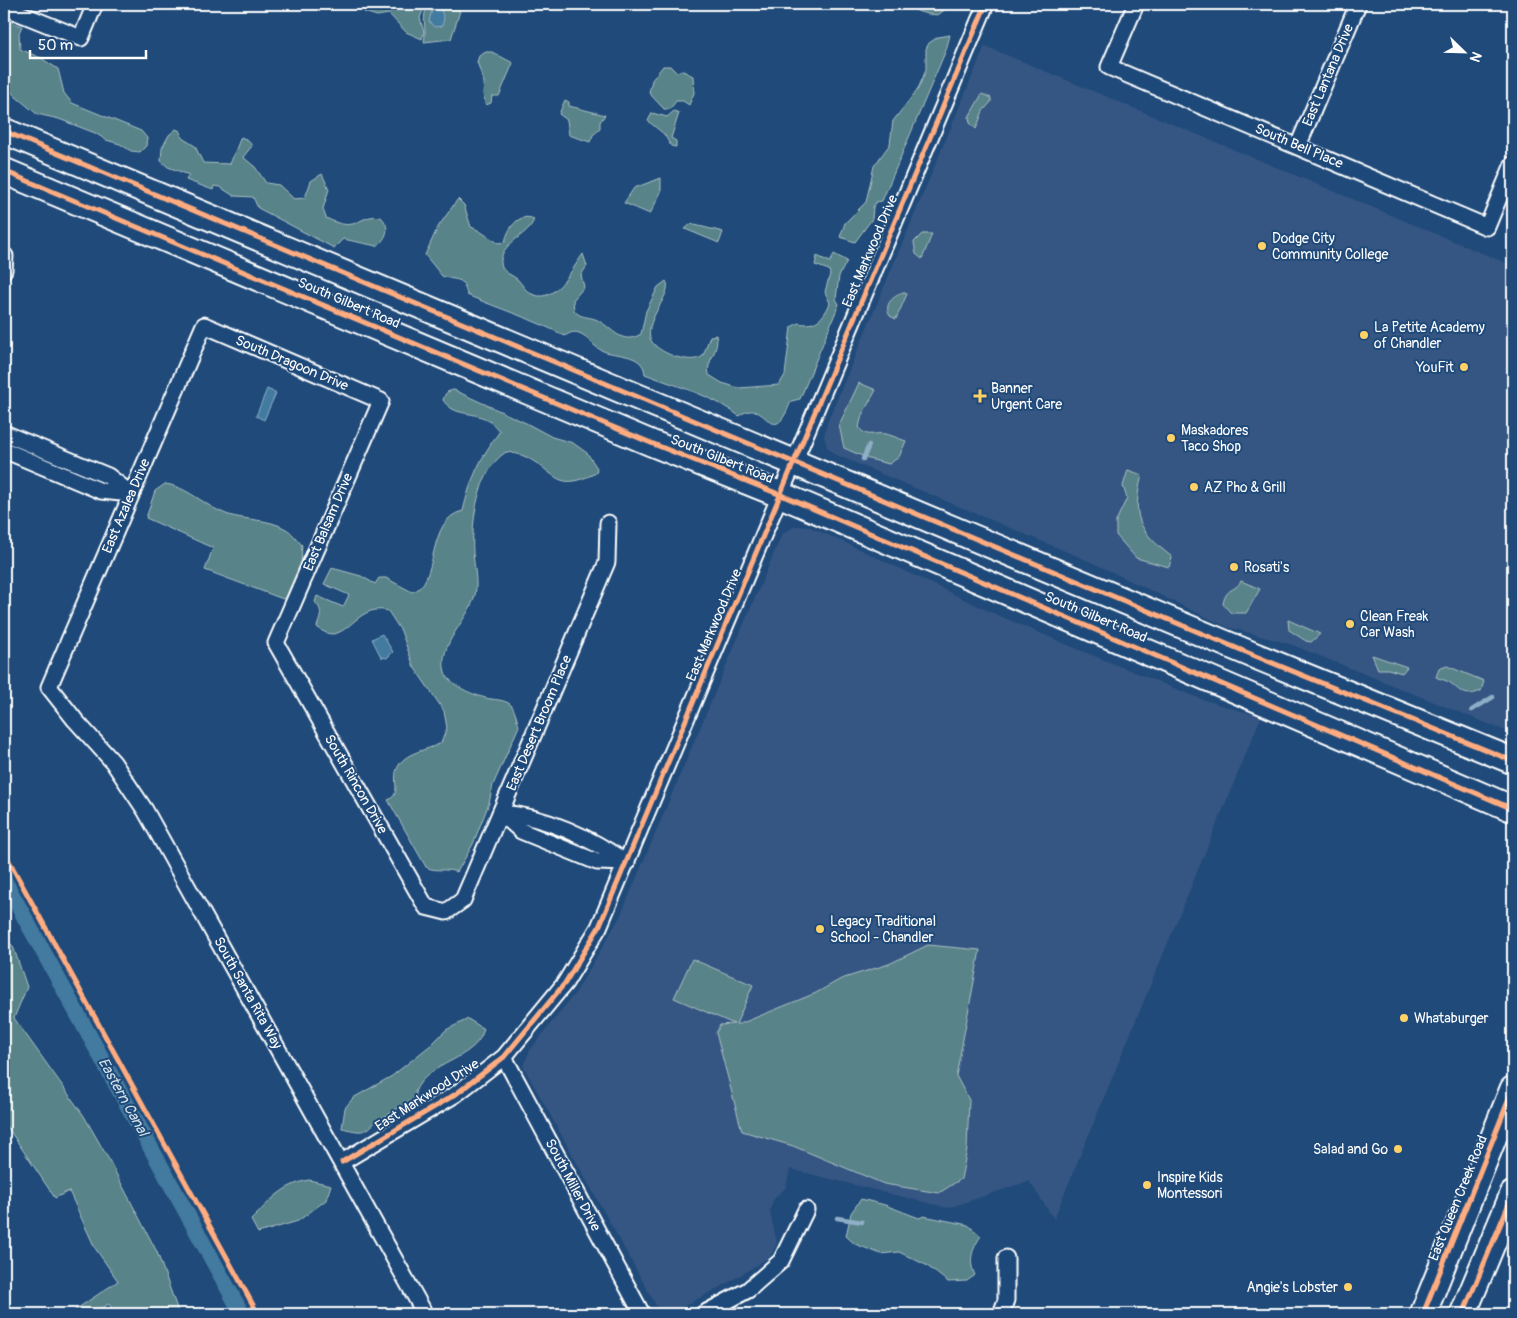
<svg xmlns="http://www.w3.org/2000/svg" width="1517" height="1318" font-family="Pangolin,sans-serif">
	<style>
		.built { fill: #365683 }
		.green { fill: #598389; stroke: #acc1c4 }
		.water { fill: #437aa0; stroke: #8eafc6 }
		.lines { fill: none; stroke-linecap: round; stroke-linejoin: round }
		.stream { stroke: #8eafc6; stroke-width: 4.5 }
		.canal { stroke: #437aa0; stroke-width: 16 }
		.minor-casing { stroke: #fff; stroke-width: 19 }
		.primary-casing { stroke: #fff; stroke-width: 29 }
		.minor { stroke: #1f4a7a; stroke-width: 15 }
		.primary { stroke: #1f4a7a; stroke-width: 25 }
		.cycleway-casing { stroke: #1f4a7a; stroke-width: 8 }
		.cycleway { stroke: #ffac80; stroke-width: 5 }
		.poi-dot { fill: #ffd166; stroke: #1f4a7a; stroke-width: 2 }
		.labels { text-anchor: middle; dominant-baseline: central; stroke-width: 4; stroke-linejoin: round; paint-order: stroke }
		.street-label { font-size: 14px; fill: #fff; stroke: #1f4a7a }
		.poi-label { font-size: 14px; fill: #fff; stroke: #1f4a7a; text-anchor: start }
		.water-label { font-size: 15px; font-style: italic; fill: #d0dee7; stroke: #1f4a7a }
	</style>
	<rect width="100%" height="100%" fill="#1f4a7a"/>
	<filter id="ink" filterUnits="userSpaceOnUse"><feTurbulence type="fractalNoise" baseFrequency=".02" numOctaves="2"/><feDisplacementMap in="SourceGraphic" scale="10" xChannelSelector="R" yChannelSelector="G"/><feConvolveMatrix kernelMatrix="1 2 1 2 8 2 1 2 1" color-interpolation-filters="sRGB"/></filter>
	<g filter="url(#ink)">
		<path class="built" d="M985,46L1513,266V734L1290,644L1227,627L1091,562L834,454L827,447L824,436L827,423Z
			M795,526L810,527L859,549L993,613L1082,651L1201,699L1261,717L1054,1219L1029,1181L948,1208L790,1169L786,1187L773,1200L770,1212L777,1243L770,1257L724,1285L673,1312L666,1313L657,1307L523,1066L530,1050L576,992L620,917L782,534Z"/>
		<path class="green" d="M366,4H416L423,10L420,18L424,32L422,39L406,32L389,14L377,16L364,12Z
			M422,4H460L457,9L460,11L451,39L424,42C427,28 422,23 426,8Z
			M908,4H952L938,15C927,14 915,13 908,4Z
			M4,19L22,26L19,33L20,49L41,58L58,69L64,93L72,103L141,131L147,138L146,146L140,152L131,151L120,144L106,140L95,133L59,119L37,114L15,96L4,83Z
			M950,35L946,50L882,201L876,202L873,207L872,219L855,242L840,237L845,223L866,202L874,166L890,144L893,121L918,89L926,70V49L929,43L938,37Z
			M486,52H492L513,63L499,96H492L491,103L486,105L483,94L484,82L477,62L479,56Z
			M663,66H670L676,72L683,71L693,76L694,93L689,105L683,101H676L670,109H664L649,93L652,80Z
			M982,94L991,98V102L983,111L976,129L970,123L969,117Z
			M565,100L569,102V106L605,115L600,122V129L593,135L590,142L569,135L567,120L559,114Z
			M674,111L679,113L671,138L676,141V147L671,146L664,134L648,121L652,113L667,117Z
			M176,129L180,131L182,138L195,146L203,163L230,164L241,137L248,140L252,146L243,157L255,167L266,183L279,185L294,199L305,198L311,181L322,174L329,189L323,209L326,218C360,235 357,213 381,217C391,227 387,238 377,246L343,239L334,248L258,208L253,197L234,196L220,187L214,186L213,190L186,180L189,175L168,167L161,161L162,148L169,135Z
			M661,178V192L650,214L624,203L634,188Z
			M458,199L464,205L471,227L478,230L498,243L505,242C508,228 519,212 534,219C530,235 503,241 501,260C500,272 509,273 517,279C522,283 524,290 530,293C554,307 571,270 583,254L587,266L581,275L584,287L573,300L574,310C580,318 586,316 595,319C611,325 620,347 641,334L646,311L658,287L666,281C674,293 645,318 650,338C654,352 691,366 703,356L710,336L716,335C721,350 705,361 709,375L722,383L739,388L779,385L785,375L791,327L799,323C815,327 824,318 830,303L825,292L830,274L829,270L815,265L817,256L830,262L834,254L847,261L839,276L836,299L839,304L800,399L791,401C771,454 767,394 739,416C710,394 678,387 645,374C643,352 615,357 601,350C592,346 588,336 579,333C574,331 569,333 565,336C533,319 500,309 467,295C463,275 458,282 442,276L425,255L438,227Z
			M691,224L723,232L719,243L685,229Z
			M922,234H932L922,259L916,254L914,242Z
			M903,292L907,294L896,319L890,316C883,304 893,297 903,292Z
			M859,383L876,390L862,415L859,427C866,439 874,432 885,434C892,435 899,439 906,441L899,457L889,464L869,459L844,448L839,425Z
			M454,390L526,423L552,437L573,443L587,453L597,468L596,473C555,493 558,473 526,457C520,454 513,453 506,452C478,470 471,521 473,553C474,566 478,582 475,595C469,620 437,644 445,672C449,685 473,695 486,698C493,700 505,699 511,705C515,710 517,720 519,726L493,785L489,803L473,844L457,872C447,868 434,872 426,867L388,800C402,794 392,781 397,769C404,751 427,751 441,743L447,728L444,711L414,667L401,631L388,611C354,601 345,652 317,627C320,616 324,612 315,602L317,596L343,607L349,595L324,584L332,568L361,576L375,584L379,578H386L412,592C440,585 425,519 463,511C470,480 481,456 500,431C495,427 490,420 484,418C468,411 454,416 443,400C445,393 447,391 454,390Z
			M1128,470L1142,475C1131,518 1139,531 1172,557L1169,567L1136,558L1116,535V521L1127,498L1123,486Z
			M165,484C186,486 205,506 226,514C245,521 268,518 286,529C292,532 297,540 302,545L300,588L283,599L205,570L213,548L146,518L155,491Z
			M1241,581L1260,589L1246,613H1231L1223,604C1226,587 1235,592 1241,581Z
			M1288,620L1320,634L1311,642L1306,641L1289,630Z
			M1372,655L1407,667L1402,673L1388,669H1378Z
			M1447,666L1484,681L1481,691C1466,697 1462,693 1452,684C1448,680 1441,680 1436,677L1439,669Z
			M4,937L13,946L27,987L14,1018L84,1116L108,1158L157,1252L179,1314H116L109,1304L91,1314H69L118,1281L95,1248L69,1191L55,1198L4,1122Z
			M928,945L980,950L956,1076L969,1100L967,1149L961,1179L939,1193L884,1184L793,1146L742,1131L716,1033L720,1025L734,1024L674,998L692,959L753,985L736,1024H740L816,993L841,979L889,964Z
			M468,1019L484,1029C476,1061 427,1061 415,1092L417,1097L374,1123C365,1135 356,1131 342,1128L345,1108L353,1098L392,1076L432,1044L446,1030Z
			M309,1180L331,1185L326,1200L298,1221L258,1233L251,1220C270,1201 282,1185 309,1180Z
			M861,1199L885,1205L919,1218L924,1216L968,1225L981,1236C972,1249 968,1261 975,1275L967,1281L948,1282L926,1265L899,1252L881,1254L855,1244L846,1236L851,1213Z"/>
		<path class="water" d="M430,4H451L440,7L444,19L442,26L434,27L429,21L432,10Z
			M267,389L276,393L264,420L256,416Z
			M382,634L393,652L387,658L381,657L372,639Z"/>
		<g class="lines">
			<path class="stream" d="M863,459L869,445
				M1472,710L1493,697
				M837,1218L862,1222"/>
			<path class="canal" d="M4,880L242,1314"/>
			<defs>
				<path id="minor" d="M1136,4L1109,67L1487,227L1513,164
					M4,7L81,38L95,4
					M1298,146L1358,4
					M4,270L5,256
					M4,433L108,476L131,494
					M4,450L101,491L131,494
					M501,813L521,831L597,862L627,863
					M501,813C545,816 591,838 627,863
					M504,1057L642,1314
					M342,1162L456,1094L504,1057L565,983L599,927L986,4
					M425,1314L145,810L113,762L75,720L49,687L204,325L381,401L276,643L426,907L446,912L463,900L607,562L608,523
					M703,1314L748,1290L781,1261L806,1210
					M1001,1314L1006,1300V1258"/>
				<path id="primary" d="M4,131L1253,655L1513,761
					M4,171L651,443L781,495L1513,809
					M1423,1314L1513,1089
					M1463,1314L1513,1194"/>
			</defs>
			<use href="#minor" class="minor-casing"/>
			<use href="#primary" class="primary-casing"/>
			<use href="#minor" class="minor"/>
			<use href="#primary" class="primary"/>
			<defs>
				<path id="cycleway" d="M4,131L1253,655L1513,761
					M4,171L651,443L781,495L1513,809
					M4,852L258,1314
					M342,1162L456,1094L504,1057L565,983L599,927L986,4
					M1423,1314L1513,1089
					M1463,1314L1513,1194"/>
			</defs>
			<use href="#cycleway" class="cycleway-casing"/>
			<use href="#cycleway" class="cycleway"/>
		</g>
	</g>
	<g class="poi-dot">
		<circle cx="1262" cy="246" r="5"/>
		<circle cx="1364" cy="335" r="5"/>
		<circle cx="1464" cy="367" r="5"/>
		<path d="M977.5 388.5h5v5h5v5h-5v5h-5v-5h-5v-5h5z"/>
		<circle cx="1171" cy="438" r="5"/>
		<circle cx="1194" cy="487" r="5"/>
		<circle cx="1234" cy="567" r="5"/>
		<circle cx="1350" cy="624" r="5"/>
		<circle cx="820" cy="929" r="5"/>
		<circle cx="1404" cy="1018" r="5"/>
		<circle cx="1398" cy="1149" r="5"/>
		<circle cx="1147" cy="1185" r="5"/>
		<circle cx="1348" cy="1287" r="5"/>
	</g>
	<g class="labels">
		<g class="street-label">
			<text transform="translate(1328 75) rotate(-67)">East Lantana Drive</text>
			<text transform="translate(1299 146) rotate(23)">South Bell Place</text>
			<text transform="translate(870 251) rotate(-67)">East Markwood Drive</text>
			<text transform="translate(349 303) rotate(23)">South Gilbert Road</text>
			<text transform="translate(292 363) rotate(23)">South Dragoon Drive</text>
			<text transform="translate(722 459) rotate(22)">South Gilbert Road</text>
			<text transform="translate(126 506) rotate(-67)">East Azalea Drive</text>
			<text transform="translate(328 522) rotate(-67)">East Balsam Drive</text>
			<text transform="translate(1096 617) rotate(23)">South Gilbert Road</text>
			<text transform="translate(714 625) rotate(-67)">East Markwood Drive</text>
			<text transform="translate(539 723) rotate(-67)">East Desert Broom Place</text>
			<text transform="translate(356 784) rotate(60)">South Rincon Drive</text>
			<text transform="translate(248 993) rotate(61)">South Santa Rita Way</text>
			<text transform="translate(427 1095) rotate(-33)">East Markwood Drive</text>
			<text transform="translate(573 1185) rotate(62)">South Miller Drive</text>
			<text transform="translate(1458 1198) rotate(-68)">East Queen Creek Road</text>
		</g>
		<g class="poi-label">
			<text x="1272" y="238">Dodge City<tspan x="1272" dy="16">Community College</tspan></text>
			<text x="1374" y="327">La Petite Academy<tspan x="1374" dy="16">of Chandler</tspan></text>
			<text x="1454" y="367" text-anchor="end">YouFit</text>
			<text x="991" y="388">Banner<tspan x="991" dy="16">Urgent Care</tspan></text>
			<text x="1181" y="430">Maskadores<tspan x="1181" dy="16">Taco Shop</tspan></text>
			<text x="1204" y="487">AZ Pho &amp; Grill</text>
			<text x="1244" y="567">Rosati's</text>
			<text x="1360" y="616">Clean Freak<tspan x="1360" dy="16">Car Wash</tspan></text>
			<text x="830" y="921">Legacy Traditional<tspan x="830" dy="16">School - Chandler</tspan></text>
			<text x="1414" y="1018">Whataburger</text>
			<text x="1388" y="1149" text-anchor="end">Salad and Go</text>
			<text x="1157" y="1177">Inspire Kids<tspan x="1157" dy="16">Montessori</tspan></text>
			<text x="1338" y="1287" text-anchor="end">Angie's Lobster</text>
		</g>
		<g class="water-label">
			<text transform="translate(123 1097) rotate(61)">Eastern Canal</text>
		</g>
	</g>
	<rect width="1517" height="1318" fill="none" stroke="#1f4a7a" stroke-width="20"/>
	<rect x="10" y="10" width="1497" height="1298" fill="none" stroke="#fff" stroke-width="2" filter="url(#ink)"/>
	<g transform="translate(1464 52) rotate(113)" stroke="#1f4a7a" stroke-width="4" paint-order="stroke">
	<path d="M0-4L9 19L0 12L-9 19Z" fill="#ffffff"/>
	<text y="-8" font-size="14" font-weight="bold" text-anchor="middle" fill="#ffffff">N</text>
	</g>
	<path d="M30 50v8h116v-8" fill="none" stroke="#ffffff" stroke-width="2.5"/>
	<text x="38" y="50" font-size="15" fill="#ffffff" stroke="#1f4a7a" stroke-width="4" paint-order="stroke">50 m</text>
</svg>
